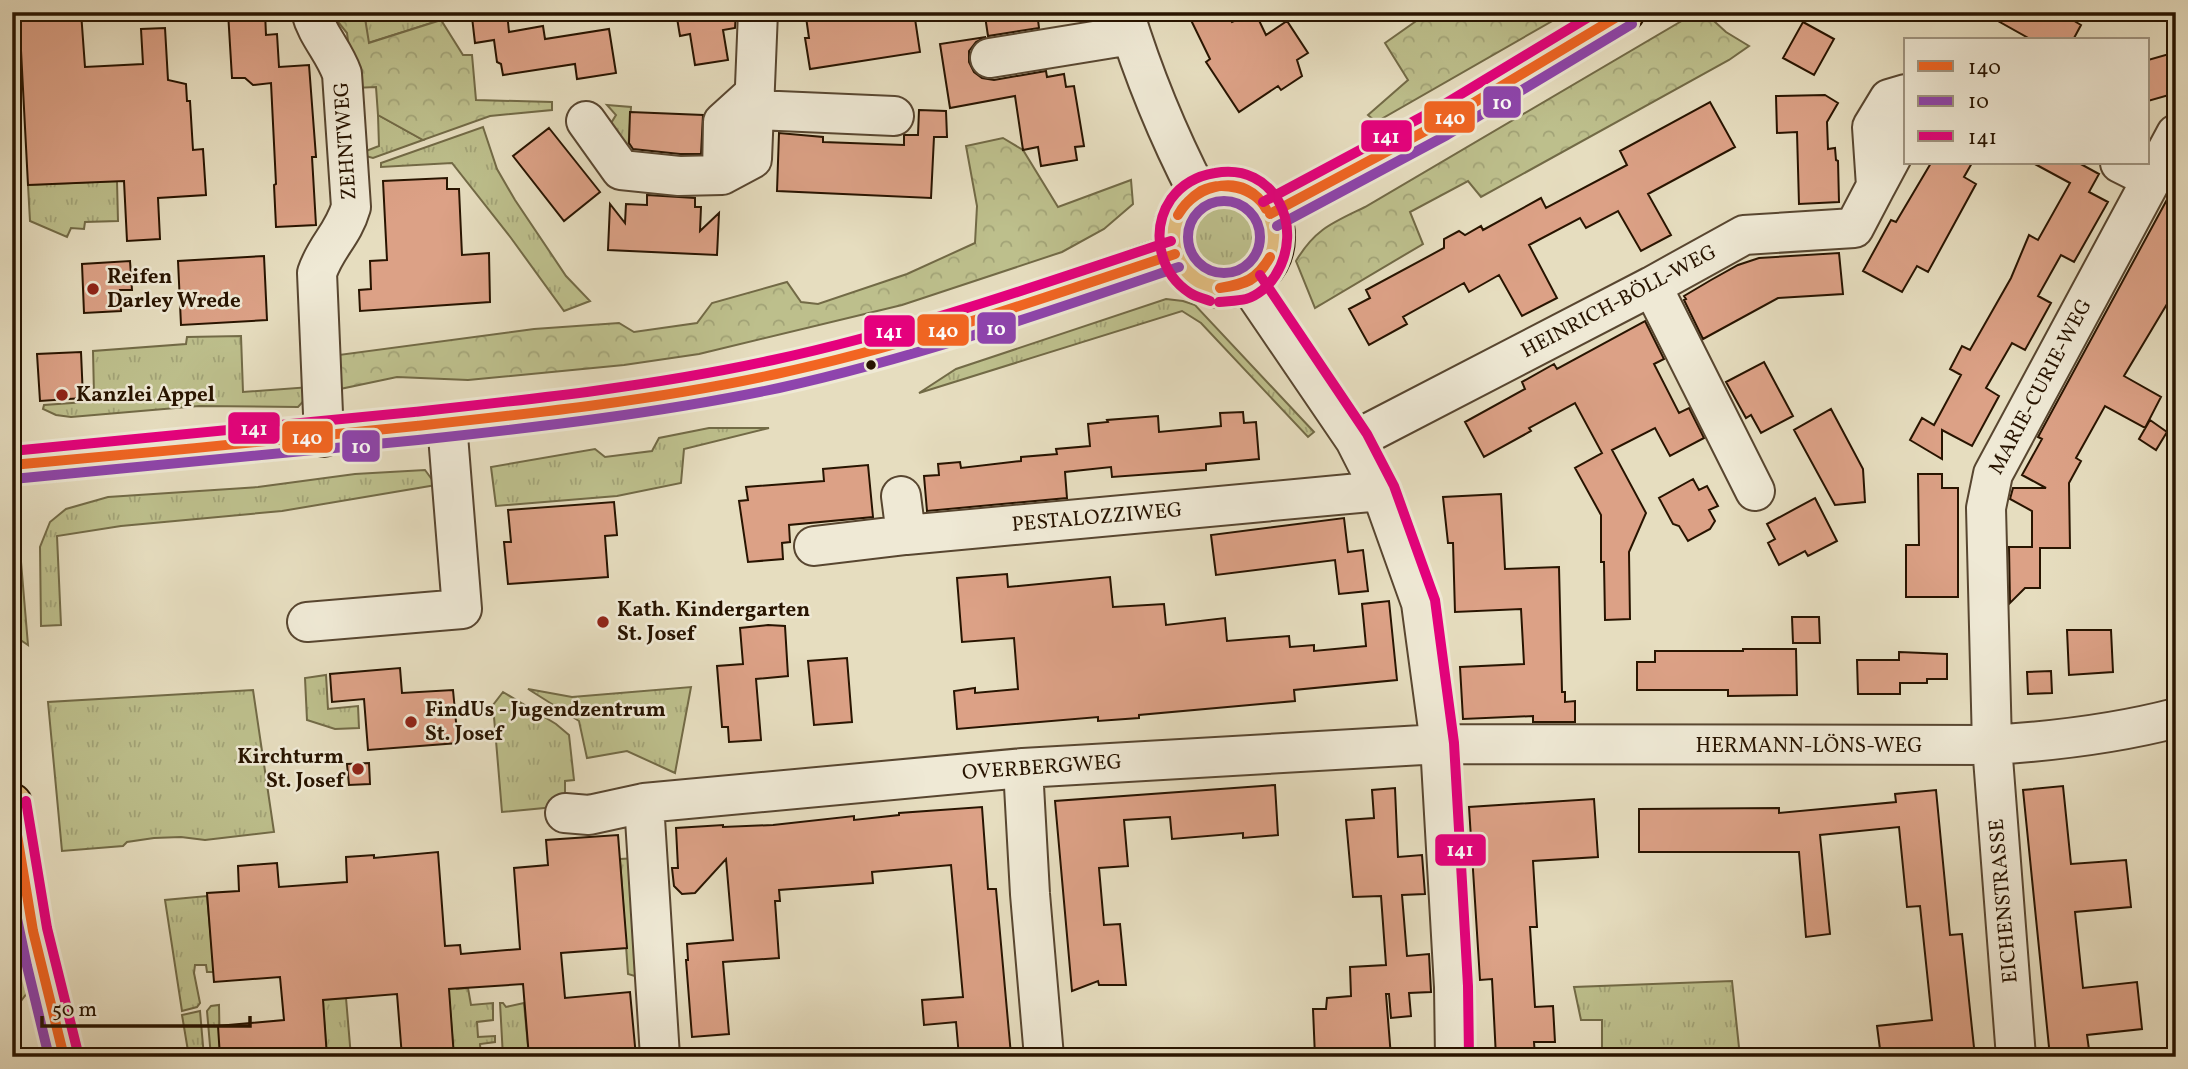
<svg xmlns="http://www.w3.org/2000/svg" width="2188" height="1069" font-family="Vollkorn,serif">
	<style>
		.grass { fill: url(#grass-tufts); stroke: #726a46; stroke-width: 2 }
		.forest { fill: url(#forest-crowns); stroke: #726a46; stroke-width: 2 }
		.building { fill: #dca186; stroke: #281400; stroke-width: 2 }
		.lines { fill: none; stroke-linecap: round; stroke-linejoin: round }
		.minor-casing { stroke: #584630; stroke-width: 42 }
		.major-casing { stroke: #281400; stroke-width: 42 }
		.minor { stroke: #efe9d5; stroke-width: 38 }
		.major { stroke: #e3be80; stroke-width: 38 }
		.bus-1-casing { stroke: #efe9d5; stroke-width: 16 }
		.bus-2-casing { stroke: #efe9d5; stroke-width: 16 }
		.bus-3-casing { stroke: #efe9d5; stroke-width: 16 }
		.bus-1 { stroke: #f26522; stroke-width: 10 }
		.bus-2 { stroke: #8e44ad; stroke-width: 10 }
		.bus-3 { stroke: #e5007d; stroke-width: 10 }
		.poi-dot { fill: #8f2418; stroke: #efe9d5; stroke-width: 2.5 }
		.bus-dot { fill: #281400; stroke: #efe9d5; stroke-width: 2.5 }
		.labels { text-anchor: middle; dominant-baseline: central; stroke-width: 5; stroke-linejoin: round; paint-order: stroke }
		.street-label { font-size: 21px; fill: #281400; stroke: #efe9d5 }
		.poi-label { font-size: 21px; font-weight: bold; fill: #281400; stroke: #efe9d5; text-anchor: start }
		.line-badge { stroke: #efe9d5; stroke-width: 2.5 }
		.badge-label { font-size: 19px; text-anchor: middle; font-weight: bold; fill: #fff }
	</style>
	<defs>
		<pattern id="grass-tufts" width="24" height="20" patternUnits="userSpaceOnUse" patternTransform="scale(1.75)"><rect width="24" height="20" fill="#bdbf8c"/><path d="M3 7l-1-3M5 7V3M7 7l1-3M15 17l-1-3M17 17v-4M19 17l1-3" fill="none" stroke="#a2a377"/></pattern>
		<pattern id="forest-crowns" width="20" height="18" patternUnits="userSpaceOnUse" patternTransform="scale(1.75)"><rect width="20" height="18" fill="#bdbf8c"/><path d="M2 6a3 3 0 1 1 6 0M12 15a3 3 0 1 1 6 0" fill="none" stroke="#a2a377"/></pattern>
	</defs>
	<rect width="100%" height="100%" fill="#e6ddbf"/>
	<filter id="stains"><feTurbulence type="fractalNoise" baseFrequency=".00286" numOctaves="4"/><feColorMatrix values="0 0 0 0 .2 0 0 0 0 .09 0 0 0 0 .02 0 0 0 .5 -.17"/></filter>
	<radialGradient id="worn" r=".72"><stop offset=".6" stop-color="#630" stop-opacity="0"/><stop offset="1" stop-color="#630" stop-opacity=".3"/></radialGradient>
	<path class="grass" d="M364,12H441V20L368,43Z
		M607,105L631,107L628,153L608,128L616,115Z
		M378,115L423,140L373,158L358,154L379,146Z
		M483,127L497,169L515,200L566,276L590,301L564,311L511,238L452,163L381,167V163Z
		M117,181L118,221L85,222L84,229L71,228L67,237L30,221L28,185Z
		M1192 238a32 32 0 1 1 64 0a32 32 0 1 1-64 0Z
		M1166,299L1183,301L1195,305L1314,432L1308,437L1201,323L1182,311L919,393L956,369Z
		M241,336L243,392L310,387V394L298,407L199,406L71,417L56,415L43,409L44,405L86,402L94,395L93,351L186,344L187,337Z
		M709,428H769L684,449L681,483L617,496L496,506L491,467L595,449L605,457L652,451L659,438Z
		M425,470L436,485L282,511L121,526L57,536L61,625L41,626L40,547L50,522L66,509L108,497L258,487L355,474Z
		M12,545L18,552L21,562L28,645L16,637Z
		M326,675L328,709L358,706L359,728L335,729L307,720L305,678Z
		M691,687L675,773L627,751L587,758L579,721L528,689L572,697Z
		M253,690L274,832L205,840L181,837L154,838L127,842L123,846L62,851L48,702Z
		M503,692L556,724L569,735L574,780L565,781V806L502,812L493,705Z
		M638,858V977L628,974L620,859Z
		M207,896L214,972H207L206,965H195L194,973L200,1003L197,1007L182,1011L165,900Z
		M12,923L27,993L18,1005L12,976Z
		M455,972L457,989L468,988L471,1005L493,1003V1020L477,1022L478,1037L495,1036V1042L480,1044L481,1057H454L447,973Z
		M1732,981L1740,1057H1588L1587,1050L1602,1049V1020H1581L1574,987Z
		M331,982L332,999L346,998L351,1057H327L321,983Z
		M500,1003H503L506,1007L524,1003L529,1057H503Z
		M219,1005L220,1057H211L207,1011L211,1006Z
		M200,1011L204,1057H189L182,1015Z"/>
	<path class="forest" d="M330,12H364L369,43L441,20L463,55H472L476,100L552,102V110L490,116L423,140L378,115L376,87L354,88L347,33Z
		M1429,12H1568L1376,122L1368,115L1408,80L1385,43Z
		M1697,12H1704L1726,32L1749,46L1729,60L1481,197L1468,181L1410,212L1423,244L1315,308L1296,261C1315,229 1332,223 1365,207Z
		M1003,138L1023,150L1058,207L1131,180L1133,204L1104,229L1062,252L902,305L699,354L624,365L468,380L397,377L340,389L331,356L534,329L619,323L634,332L697,323L712,303L787,282L801,302L818,304L907,274L975,243L977,206L966,146Z"/>
	<path class="building" d="M19,12H81L85,67L143,64L141,29L165,28L168,80L186,84L187,101H190L193,150L203,149L206,195L158,198L160,239L127,241L124,181L28,185Z
		M228,12H265L266,35L277,34L279,67L309,65L316,157H312L316,225L276,227L274,185L276,184L271,83L253,85L245,78H232Z
		M500,12H507L509,32L543,26L545,39L609,29L616,73L577,79L575,64L503,75L501,64L497,62L494,40L475,43L472,17Z
		M676,12H736L735,28L723,30L728,60L695,65L690,34L680,36Z
		M838,12H914L920,52L810,69L805,38H809L806,17Z
		M988,12H1037L1039,28L988,36L985,16H989Z
		M1187,12H1227L1232,22L1255,12L1266,35L1287,21L1308,53L1297,60L1302,76L1281,90L1278,86L1239,112L1206,62L1210,59Z
		M1982,12H2059L2081,25L2073,40H2032Z
		M1803,22L1834,39L1814,75L1783,58Z
		M986,37L976,42L969,51V62L974,72L982,78L994,80L1046,71L1047,77L1064,74L1066,87L1074,86L1084,146L1075,147L1077,160L1041,166L1038,147L1023,150L1015,96L950,108L940,44Z
		M2176,52V93L2148,101V60Z
		M1825,95L1838,103L1827,122L1828,149L1835,148L1836,160L1838,161L1839,202L1799,204L1797,132L1777,133L1776,96Z
		M1710,102L1735,147L1648,194L1671,235L1641,251L1618,211L1586,228L1580,218L1529,245L1557,298L1522,316L1499,275L1469,292L1464,283L1403,317L1407,324L1369,345L1349,309L1370,298L1366,290L1444,248V239L1459,231L1465,235L1481,226L1483,230L1541,198L1546,208L1627,165L1620,151Z
		M919,110L946,111L947,137H934L931,198L777,191L779,133L823,137V142L904,145V135H918Z
		M630,112L703,115L701,154H680L633,149L629,143Z
		M549,128L600,192L564,221L513,156Z
		M1931,163H1972L1964,177L1976,184L1928,272L1917,266L1902,292L1863,271L1891,220L1896,222Z
		M2033,163H2079L2099,174L2089,192L2108,202L2074,262L2061,255L2038,296L2051,303L2025,350L2012,343L1986,388L1999,396L1972,446L1942,430V459L1910,440L1922,418L1934,425L1961,375L1950,369L1962,346L1970,350L2011,278L2029,235L2038,240L2070,183Z
		M447,178V189H459L462,255L489,253L490,302L360,311L359,290L371,289L370,261L387,260L383,181Z
		M2176,183V289L2124,376L2161,397L2145,428L2105,406L2076,458L2081,461L2069,483L2070,548H2040V588H2025L2010,603L2009,547H2032V511L2010,499L2013,488H2046L2022,475L2042,439L2038,437Z
		M647,195L695,198V207H701L700,231L719,213L717,255L608,250L610,204L625,223L626,204L647,205Z
		M1839,253L1843,294L1778,298L1703,339L1684,300L1686,299L1684,296L1711,280L1738,265L1759,258Z
		M264,256L267,320L181,325L178,261Z
		M130,261L132,290H120L121,311L84,313L82,264Z
		M1645,321L1664,359L1654,364L1679,413L1689,408L1704,438L1670,456L1655,428L1612,450L1646,513L1629,552L1630,619L1605,620L1604,562H1601V515L1575,468L1602,453L1575,403L1529,428L1531,431L1484,457L1465,422L1525,389L1522,382L1554,364L1557,369Z
		M81,352L83,398L40,401L37,354Z
		M1764,362L1793,416L1761,433L1751,415L1746,418L1726,382Z
		M1831,409L1863,469L1865,502L1835,505L1794,430Z
		M1243,412L1244,423L1256,422L1259,459L1206,464V470L1112,477L1111,467L1065,472L1067,498L927,511L924,476L939,475L938,464L960,462L961,468L1021,461V457L1057,454L1056,449L1090,446L1088,424L1108,422L1107,420L1158,416L1159,432L1221,426L1220,413Z
		M2150,420L2167,432L2156,450L2139,439Z
		M868,465L873,517L789,525L790,542L782,543L783,559L748,562L739,501L748,500L746,487L824,481L823,469Z
		M1918,474H1942V488H1958V597H1906V545H1919Z
		M1693,479L1699,490L1707,486L1718,506L1709,510L1715,521L1710,529L1688,541L1679,526L1673,524L1659,498Z
		M1501,494L1505,569L1559,567L1562,692H1565V702L1575,701V722H1533V716L1463,719L1460,667L1524,664L1521,609L1455,612L1453,543H1448L1443,497Z
		M1815,498L1837,541L1808,556L1805,551L1779,565L1768,543L1775,539L1767,524Z
		M614,502L617,535L605,536L608,577L508,584L504,542H511L508,510Z
		M1344,518L1348,552L1363,550L1368,591L1339,594L1335,560L1216,575L1211,535Z
		M1007,574L1008,587L1110,577L1113,607L1164,604L1166,625L1225,618L1227,641L1289,636L1290,647L1314,645V651L1366,646L1362,604L1389,601L1397,680L1294,690L1295,701L1139,715V718L1098,721V717L957,729L954,691L975,688V693L1018,689L1014,638L962,642L957,578Z
		M1792,617H1819L1820,643H1793Z
		M768,625L785,626L788,676L756,679L761,740L729,742L728,727H722L717,666L743,664L740,628Z
		M2067,630H2111L2113,672L2069,675Z
		M1743,649H1796L1797,695L1728,696V690H1637V662H1655V651H1743Z
		M1899,652L1947,654V679H1927V683H1900V694H1858L1857,660H1899Z
		M847,658L852,722L814,725L808,661Z
		M400,668L402,693L453,690L458,743L368,750L364,699L332,702L330,674Z
		M2051,671L2052,693L2028,694L2027,672Z
		M369,763L370,784L349,785L347,764Z
		M1275,785L1278,835L1243,838V833L1172,839L1170,817L1124,820L1128,866L1099,868L1104,925L1120,924L1126,985H1099L1098,981L1072,991L1055,801Z
		M2063,786L2071,864L2126,860L2131,907L2075,912L2083,988L2137,982L2142,1029L2087,1035L2090,1057H2050L2023,790Z
		M1395,788L1398,857L1422,855L1425,894L1402,895L1407,956L1429,954L1431,992L1409,993L1411,1016L1391,1018L1389,994H1386L1391,1057H1315L1313,1009H1326L1327,998L1351,996L1350,967L1386,965L1381,896L1353,897L1346,820L1374,818L1372,790Z
		M1936,790L1950,935L1962,934L1975,1057H1881L1877,1026L1932,1020L1920,906L1907,907L1899,827L1820,835L1830,934L1806,937L1799,852H1639V809L1779,808V813L1896,802L1895,794Z
		M1594,799L1598,857L1533,861L1537,927H1530L1535,1007L1553,1006L1555,1042H1534L1535,1057H1496L1492,979L1480,980L1469,807Z
		M982,807L988,889H996L1011,1055L959,1057L956,1022L924,1025L922,1000L963,997L951,865L872,872L873,883L779,890L780,901H775L779,958L723,962L729,1034L692,1037L686,960H688L687,944L733,940L726,859L695,893L682,894L674,886L672,868H678L676,828L723,825V827L773,825L854,816V820L899,815V813Z
		M618,835L627,948L561,953L565,998L630,992L636,1057H529L523,984L449,989L454,1057H402L397,994L323,1000L327,1057H220L218,1026L284,1020L280,977L214,982L207,893L239,891L238,866L277,863L279,887L347,882L346,857L374,855V858L438,852L445,946L460,945L461,954L520,949L514,868L548,865L546,840Z"/>
	<g class="lines">
		<defs>
			<path id="minor" d="M311,12C317,35 334,51 342,74L351,207C343,235 326,246 317,273L324,437
				M1124,12C1143,74 1168,135 1198,193
				M990,58L1131,35
				M754,110L894,116
				M586,121L621,170L679,176L722,175L752,159L758,12
				M2120,163L2152,179
				M722,175L723,122L755,93
				M1876,186L1906,130
				M1248,283L1355,440L1381,491L1421,603L1440,744L1454,987L1455,1057
				M1652,286L1755,491
				M1355,440L1652,286L1744,235L1854,228L1876,186L1872,127L1889,99L1906,94
				M901,496L906,535
				M814,546L906,535L1381,491
				M307,622L462,609L447,423
				M1023,768L1030,894L1044,1057
				M644,803L660,1057
				M565,813L589,815L644,803L1023,768L1440,744L1992,745C2054,741 2115,734 2176,718
				M2016,1057L1992,745L1986,508L1993,474L2176,134"/>
			<path id="major" d="M1173 237a51 51 0 1 1 102 0a51 51 0 1 1-102 0Z
				M1270,214L1440,123L1625,12
				M12,465C137,454 262,442 386,429C517,415 647,402 776,374C912,345 1043,298 1175,254
				M12,803C23,890 41,973 64,1057"/>
		</defs>
		<use href="#minor" class="minor-casing"/>
		<use href="#major" class="major-casing"/>
		<use href="#minor" class="minor"/>
		<use href="#major" class="major"/>
		<defs>
			<path id="bus-1" d="M1270,214L1440,123L1625,12
				M1178,215C1195,183 1247,171 1266,209
				M1178,215C1184,205 1190,198 1201,191C1221,180 1255,188 1266,209
				M1220,288C1246,285 1257,281 1270,257
				M1220,288C1245,283 1256,280 1270,257
				M12,465C147,453 281,440 416,426C536,413 657,400 776,374C912,345 1043,298 1175,254
				M12,805L33,931L64,1057"/>
			<path id="bus-2" d="M1188 237a36 36 0 1 1 72 0a36 36 0 1 1-72 0Z
				M1277,226L1447,135L1632,24
				M13,479C148,467 283,454 418,440C539,427 660,413 779,388C915,358 1047,312 1179,267
				M12,895L27,966L49,1057"/>
			<path id="bus-3" d="M1263,202L1433,111L1597,12
				M1260,275L1367,434L1394,486L1435,600L1454,743L1468,986L1469,1057
				M1210,301C1203,298 1196,297 1190,293C1159,273 1150,230 1171,199C1182,184 1196,176 1215,173C1275,162 1306,228 1275,276C1269,286 1257,296 1246,299C1238,301 1228,301 1219,302
				M12,451C146,439 280,426 414,412C534,399 655,386 773,360C908,331 1039,285 1171,241
				M26,801L47,928L78,1053"/>
		</defs>
		<use href="#bus-1" class="bus-1-casing"/>
		<use href="#bus-2" class="bus-2-casing"/>
		<use href="#bus-3" class="bus-3-casing"/>
		<use href="#bus-1" class="bus-1"/>
		<use href="#bus-2" class="bus-2"/>
		<use href="#bus-3" class="bus-3"/>
	</g>
	<g class="poi-dot">
		<circle cx="93" cy="289" r="7"/>
		<circle cx="62" cy="395" r="7"/>
		<circle cx="603" cy="622" r="7"/>
		<circle cx="411" cy="722" r="7"/>
		<circle cx="358" cy="769" r="7"/>
	</g>
	<circle class="bus-dot" cx="871" cy="365" r="6"/>
	<g class="labels">
		<g class="street-label">
			<text transform="translate(346 141) rotate(-94)">ZEHNTWEG</text>
			<text transform="translate(1619 302) rotate(-28)">HEINRICH-BÖLL-WEG</text>
			<text transform="translate(2041 387) rotate(-62)">MARIE-CURIE-WEG</text>
			<text transform="translate(1097 518) rotate(-5)">PESTALOZZIWEG</text>
			<text x="1809" y="746">HERMANN-LÖNS-WEG</text>
			<text transform="translate(1042 768) rotate(-4)">OVERBERGWEG</text>
			<text transform="translate(2004 901) rotate(-95)">EICHENSTRASSE</text>
		</g>
		<g class="poi-label">
			<text x="107" y="277">Reifen<tspan x="107" dy="24">Darley Wrede</tspan></text>
			<text x="76" y="395">Kanzlei Appel</text>
			<text x="617" y="610">Kath. Kindergarten<tspan x="617" dy="24">St. Josef</tspan></text>
			<text x="425" y="710">FindUs - Jugendzentrum<tspan x="425" dy="24">St. Josef</tspan></text>
			<text x="344" y="757" text-anchor="end">Kirchturm<tspan x="344" dy="24">St. Josef</tspan></text>
		</g>
	</g>
	<g class="line-badge">
		<rect x="1482" y="85" width="40" height="34" rx="7" fill="#8e44ad"/>
		<rect x="1423" y="100" width="53" height="34" rx="7" fill="#f26522"/>
		<rect x="1360" y="119" width="53" height="34" rx="7" fill="#e5007d"/>
		<rect x="976" y="311" width="41" height="34" rx="7" fill="#8e44ad"/>
		<rect x="916" y="313" width="54" height="34" rx="7" fill="#f26522"/>
		<rect x="863" y="314" width="53" height="34" rx="7" fill="#e5007d"/>
		<rect x="227" y="411" width="54" height="34" rx="7" fill="#e5007d"/>
		<rect x="281" y="420" width="53" height="34" rx="7" fill="#f26522"/>
		<rect x="341" y="429" width="40" height="34" rx="7" fill="#8e44ad"/>
		<rect x="1434" y="833" width="53" height="34" rx="7" fill="#e5007d"/>
	</g>
	<g class="badge-label">
		<text x="1502" y="109">10</text>
		<text x="1450" y="124">140</text>
		<text x="1386" y="143">141</text>
		<text x="996" y="335">10</text>
		<text x="943" y="337">140</text>
		<text x="889" y="338">141</text>
		<text x="254" y="435">141</text>
		<text x="307" y="444">140</text>
		<text x="361" y="453">10</text>
		<text x="1460" y="856">141</text>
	</g>
	<rect width="2188" height="1069" fill="none" stroke="#e6ddbf" stroke-width="42"/>
	<rect x="14" y="14" width="2160" height="1041" fill="none" stroke="#281400" stroke-width="3.5"/>
	<rect x="21" y="21" width="2146" height="1027" fill="none" stroke="#281400" stroke-width="2"/>
	<rect x="1904" y="38" width="245" height="126" fill="#efe9d5" stroke="#9f9480" stroke-width="2"/>
	<rect x="1918" y="61" width="35" height="10" fill="#f26522" stroke="#9f9480" stroke-width="2"/>
	<text x="1968" y="74" font-size="21" fill="#281400">140</text>
	<rect x="1918" y="96" width="35" height="10" fill="#8e44ad" stroke="#9f9480" stroke-width="2"/>
	<text x="1968" y="108" font-size="21" fill="#281400">10</text>
	<rect x="1918" y="131" width="35" height="10" fill="#e5007d" stroke="#9f9480" stroke-width="2"/>
	<text x="1968" y="144" font-size="21" fill="#281400">141</text>
	<path d="M42 1016v10h208v-10" fill="none" stroke="#281400" stroke-width="3.5"/>
	<text x="52" y="1016" font-size="21" fill="#281400" stroke="#efe9d5" stroke-width="5" paint-order="stroke">50 m</text>
	<rect width="100%" height="100%" filter="url(#stains)"/>
	<rect width="100%" height="100%" fill="url(#worn)"/>
</svg>
